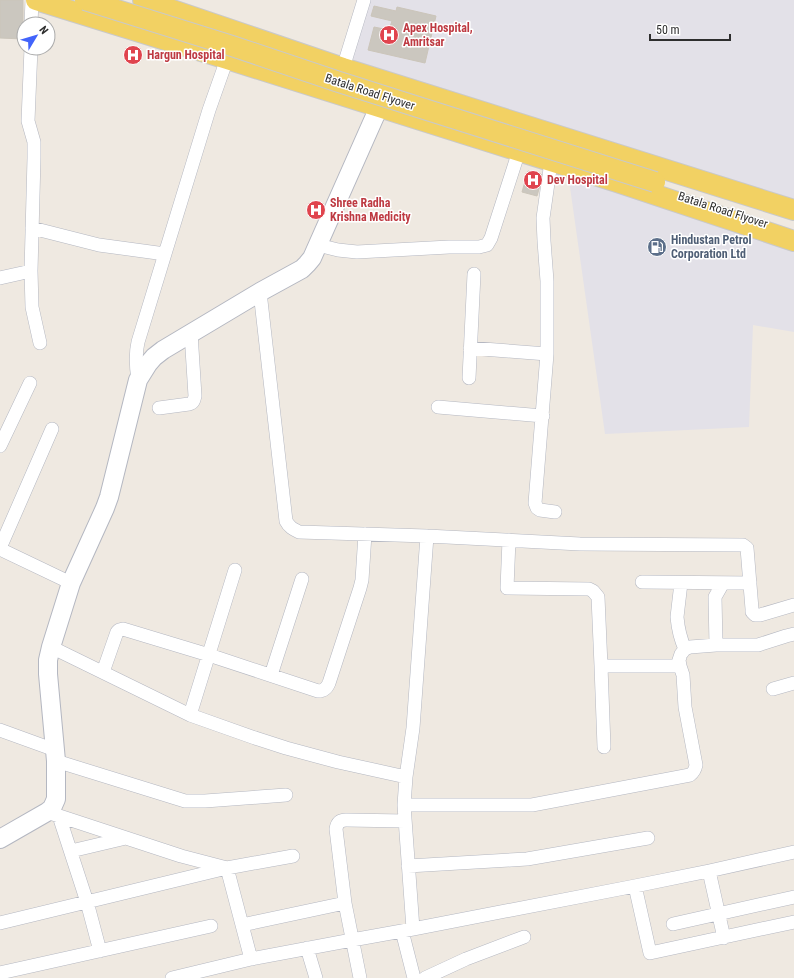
<svg xmlns="http://www.w3.org/2000/svg" width="794" height="978" font-family="'Roboto Condensed',sans-serif">
	<style>
		.industrial { fill: #e3e1e8 }
		.building { fill: #cbc7bf; stroke: #cbc5ba }
		.lines { fill: none; stroke-linecap: round; stroke-linejoin: round }
		.street-casing { stroke: #b4b7c1; stroke-width: 14 }
		.secondary-casing { stroke: #b4b7c1; stroke-width: 20 }
		.primary-casing { stroke: #c9c9c9; stroke-width: 22 }
		.street { stroke: #fff; stroke-width: 13 }
		.secondary { stroke: #fff; stroke-width: 18 }
		.primary { stroke: #f2d163; stroke-width: 20 }
		.primary-bridge-casing { stroke: #c9c9c9; stroke-width: 22; stroke-linecap: butt }
		.primary-bridge { stroke: #f2d163; stroke-width: 20 }
		.labels { text-anchor: middle; dominant-baseline: central; stroke-width: 3; stroke-linejoin: round; paint-order: stroke }
		.health-label { font-size: 12px; font-weight: bold; fill: #be3a42; stroke: #fff; text-anchor: start }
		.street-label { font-size: 12px; fill: #2e2e2e; stroke: #fff }
		.service-label { font-size: 12px; font-weight: bold; fill: #4e5e75; stroke: #fff; text-anchor: start }
	</style>
	<rect width="100%" height="100%" fill="#efe9e1"/>
	<path class="industrial" d="M365,0H794V203L348,61Z
		M568,173L794,246V332L753,325L749,427L605,434Z"/>
	<path class="building" d="M0,0H23V39L0,38Z
		M374,6L396,11L397,7L436,16L425,63L368,50L374,27L389,30L392,21L371,16Z
		M528,171L543,175L537,196L522,192Z"/>
	<g class="lines">
		<defs>
			<path id="street" d="M31,24L32,0
				M343,68L364,0
				M551,162L543,218L544,241L547,281V354L535,503L537,508L540,510L555,512
				M32,228L99,245L165,254
				M318,245L338,250L357,252L449,247H479L487,245L491,238L519,151
				M31,271L32,307L40,343
				M0,278L31,271L34,158V142L28,121L31,48
				M260,292L286,521C289,527 293,529 299,532L427,536L580,544L743,545L747,548L752,609V612L755,615H760L794,605
				M470,348L547,354
				M469,378L474,274
				M138,380C136,367 135,355 138,342L209,110L227,59
				M438,407L543,416
				M159,408L189,404C193,403 194,401 195,396L191,333
				M0,446L30,383
				M509,540L507,588L589,589L593,591L598,597L601,666L604,747
				M0,548L52,429
				M0,549L71,583
				M642,582L750,583
				M681,583L677,617C678,628 680,638 685,649
				M716,645L715,597L723,583
				M51,647L190,715L255,738L286,748L338,762L406,777
				M601,666H680
				M103,672L117,632L119,630L123,629L209,655L318,691C324,691 327,688 329,683L360,588L362,580L365,534
				M271,675L302,579
				M773,689L794,683
				M190,715L235,570
				M0,730L55,750
				M56,761L185,801H205L286,795
				M404,805H532L690,775C694,772 695,770 696,765L685,707L683,675L680,666L679,660L681,654L685,649L690,647L716,645H758L786,636L794,634
				M47,812L181,856L227,868L251,959
				M59,816L87,902L100,951
				M71,851L126,838
				M408,866L527,859L648,838
				M709,871L724,938
				M635,886L650,953L794,922
				M0,923L227,868L293,856
				M673,924L794,897
				M242,925L345,903
				M413,929L404,805L406,777L413,728L427,536
				M402,931L414,978
				M307,948L316,978
				M0,973L211,926
				M172,978L251,959L352,940L413,929L635,886L709,871L794,852
				M360,978L345,903L336,829C337,823 340,820 346,820L405,821
				M425,978L466,959L524,937"/>
			<path id="secondary" d="M0,839L47,812L52,808L56,799V761L48,674V660L51,647L71,583L105,508L109,497L138,380L148,364L154,357L163,350L260,292L302,269L307,264L312,258L379,107L384,94"/>
			<path id="primary" d="M36,0L227,59L617,182L794,241
				M143,0L343,68L794,210"/>
		</defs>
		<use href="#street" class="street-casing"/>
		<use href="#secondary" class="secondary-casing"/>
		<use href="#primary" class="primary-casing"/>
		<use href="#street" class="street"/>
		<use href="#secondary" class="secondary"/>
		<use href="#primary" class="primary"/>
		<defs>
			<path id="primary-bridge" d="M85,0L232,46L339,82L655,182"/>
		</defs>
		<use href="#primary-bridge" class="primary-bridge-casing"/>
		<use href="#primary-bridge" class="primary-bridge"/>
	</g>
	<defs>
		<symbol id="hospital-disc" viewBox="-11 -11 22 22"><circle r="9.5" fill="#e0444e" stroke="#fff"/><path d="M-5-5h3v3.5h4V-5h3V5h-3V1.5h-4V5h-3Z" fill="#fff"/></symbol>
		<symbol id="fuel-disc" viewBox="-11 -11 22 22"><circle r="9.5" fill="#5c6f8a" stroke="#fff"/><path d="M-5.5-6h7V0h2V4h1.3V-2.5L3-4.5l.8-.8L6-3V5H2.5V1h-1V6h-7ZM-4.2-4.7v3.2H.2V-4.7Z" fill="#fff"/></symbol>
	</defs>
	<g fill-rule="evenodd">
		<use href="#hospital-disc" x="378" y="24" width="22" height="22"/>
		<use href="#hospital-disc" x="122" y="44" width="22" height="22"/>
		<use href="#hospital-disc" x="522" y="169" width="22" height="22"/>
		<use href="#hospital-disc" x="305" y="199" width="22" height="22"/>
		<use href="#fuel-disc" x="646" y="236" width="22" height="22"/>
	</g>
	<g class="labels">
		<g class="health-label">
			<text x="403" y="28">Apex Hospital,<tspan x="403" dy="14">Amritsar</tspan></text>
			<text x="147" y="55">Hargun Hospital</text>
			<text x="547" y="180">Dev Hospital</text>
			<text x="330" y="203">Shree Radha<tspan x="330" dy="14">Krishna Medicity</tspan></text>
		</g>
		<g class="street-label">
			<text transform="translate(370 92) rotate(18)">Batala Road Flyover</text>
			<text transform="translate(723 210) rotate(18)">Batala Road Flyover</text>
		</g>
		<g class="service-label">
			<text x="671" y="240">Hindustan Petrol<tspan x="671" dy="14">Corporation Ltd</tspan></text>
		</g>
	</g>
	<g transform="translate(36 36) rotate(52)"><circle r="19" fill="#ffffff" stroke="#ababab"/>
	<path d="M0-3L7 15L0 10L-7 15Z" fill="#4264fb"/>
	<text y="-6" font-size="11" font-weight="bold" text-anchor="middle" fill="#2e2e2e">N</text>
	</g>
	<path d="M650 34v6h80v-6" fill="none" stroke="#2e2e2e" stroke-width="2"/>
	<text x="656" y="34" font-size="12" fill="#2e2e2e" stroke="#ffffff" stroke-width="3" paint-order="stroke">50 m</text>
</svg>
